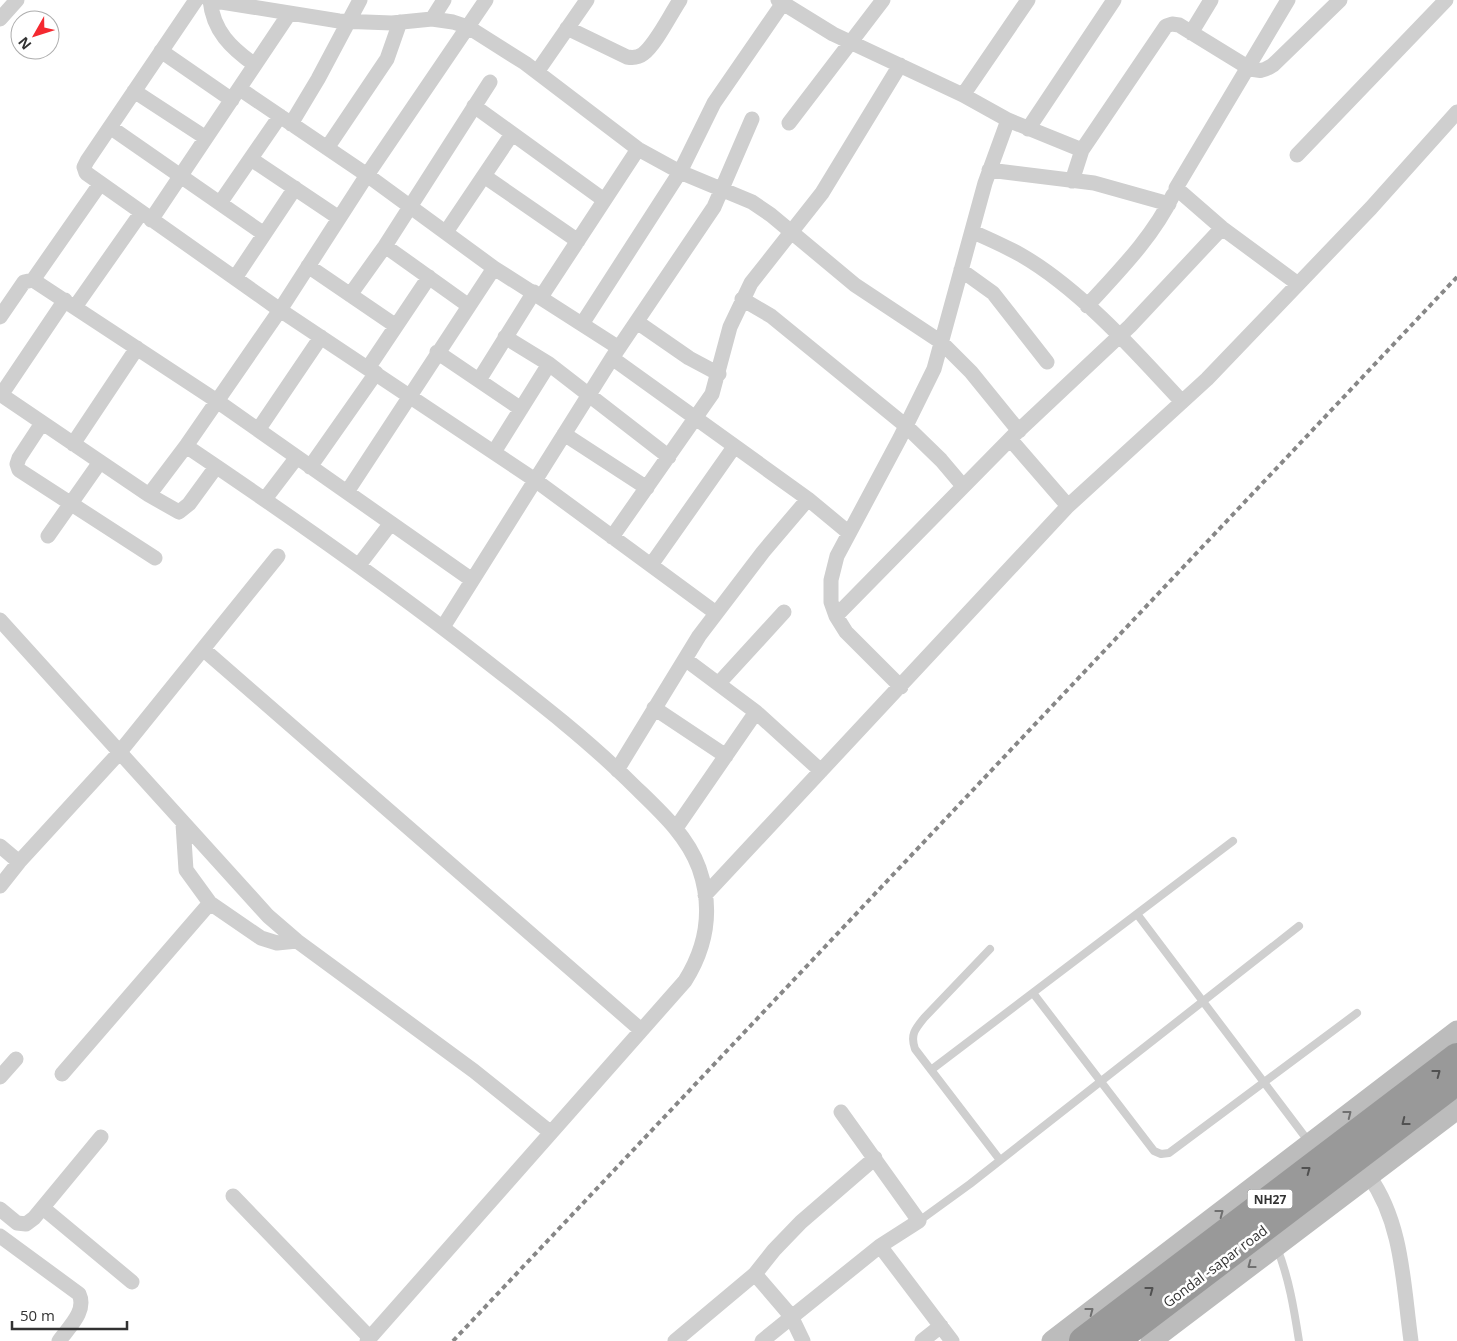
<svg xmlns="http://www.w3.org/2000/svg" width="1457" height="1341" font-family="'Open Sans',sans-serif">
	<style>
		.lines { fill: none; stroke-linecap: round; stroke-linejoin: round }
		.lane { stroke: #cfcfcf; stroke-width: 8 }
		.street { stroke: #cfcfcf; stroke-width: 15 }
		.secondary { stroke: #bcbcbc; stroke-width: 21 }
		.highway { stroke: #999; stroke-width: 28 }
		.rail { stroke: #878787; stroke-width: 4; stroke-dasharray: 5 4; stroke-linecap: butt }
		.oneway { stroke: #515151 }
		.oneway2 { stroke: #707070 }
		.labels { text-anchor: middle; dominant-baseline: central; stroke-width: 5; stroke-linejoin: round; paint-order: stroke }
		.shield { fill: #fff; stroke: #707070; stroke-width: 1 }
		.shield-label { font-size: 12px; font-weight: bold; fill: #323232 }
		.street-label { font-size: 14px; fill: #323232; stroke: #fff }
	</style>
	<rect width="100%" height="100%" fill="#fff"/>
	<g class="lines">
		<path class="lane" d="M1137,914L1309,1142
			M990,949L924,1018C915,1029 910,1035 915,1049L1000,1160
			M1033,993L1154,1151L1161,1154L1169,1153L1357,1013
			M931,1070L1233,841
			M919,1221L970,1184L1299,926
			M1277,1248C1289,1278 1294,1309 1299,1341"/>
		<path class="street" d="M196,0L87,161L84,167L86,173L280,310L535,480L716,613
			M209,0L339,21L392,23L432,19L453,22L468,27L525,63L638,149L680,172L752,202L771,215L855,285L941,342L971,372L1019,431
			M210,0C213,31 231,48 255,65
			M778,0L833,34L963,95L1008,120L1082,150
			M1288,0L1176,188L1222,228L1298,284
			M0,19L17,0
			M432,19L444,0
			M567,28L627,57C633,58 638,58 643,54C656,44 670,15 680,0
			M1191,33L1211,0
			M161,51L232,100
			M537,72L587,0
			M240,89L367,175L486,0
			M134,91L206,138
			M963,95L1028,0
			M474,106L604,200
			M789,123L883,0
			M291,124L318,79L360,0
			M110,127L264,234
			M1028,129L1114,0
			M327,148L387,59L400,22
			M1297,155L1446,0
			M251,159L339,218
			M989,170L1094,183L1169,204
			M484,176L578,241
			M1072,181L1082,150L1166,26L1172,24L1179,25L1249,68C1259,72 1264,71 1273,65L1340,0
			M220,203L280,116
			M151,220L289,14
			M446,232L512,134
			M973,232C989,239 1005,246 1021,255C1080,289 1136,352 1182,402
			M385,246L469,306
			M308,266L396,326
			M961,270L993,293L1047,362
			M235,278L295,188
			M33,280L100,184
			M350,295L385,246L490,82
			M541,297L638,149
			M742,299L771,316L906,426L941,460L963,486
			M1087,306C1118,272 1153,237 1173,195
			M75,307L141,213
			M0,317L24,282L33,280L217,401L472,580
			M637,322L689,358L719,374
			M582,324L680,172L714,103L783,3
			M505,337L549,364L669,457
			M437,352L521,409
			M612,358L808,499L849,533
			M368,368L429,277
			M479,380L534,292
			M0,394L149,495L186,446C287,514 386,583 482,658C532,697 582,735 627,779C654,806 686,832 699,868C713,908 707,946 685,981L367,1341
			M1,395L65,300
			M42,423L19,458L17,464L19,470L155,558
			M258,430L321,337
			M564,434L647,488
			M1010,439L1068,506
			M73,444L137,348
			M186,446L280,310L367,175L494,268L619,348
			M494,452L549,364
			M310,467L376,373
			M347,492L494,268
			M149,495L179,512L189,504L216,467
			M265,499L297,457
			M48,536L100,462
			M612,537L712,394L730,327L751,283L822,193L900,65
			M359,565L391,523
			M651,565L734,447
			M836,616L1014,435L1130,326L1222,228
			M0,620L268,916L297,941L474,1071L550,1132
			M443,627L612,358L714,207L752,119
			M203,649L641,1030
			M685,659L756,712L821,771
			M719,683L784,612
			M901,687L846,632L836,616L831,602V580L837,556L900,438L934,369L985,183L1008,120
			M654,708L726,756
			M617,770L699,636L763,552L808,499
			M183,824L186,870L210,903L261,938L277,943L297,941
			M676,828L756,712
			M0,846L19,862
			M0,886L19,862L119,753L278,556
			M705,895L1068,506L1207,379L1371,208L1457,112
			M62,1074L210,903
			M0,1077L16,1059
			M1369,1176C1403,1224 1403,1284 1411,1341
			M233,1196L370,1338
			M43,1208L132,1282
			M0,1209L17,1223L26,1224L34,1218L101,1137
			M0,1236L79,1294C87,1311 69,1327 59,1341
			M880,1246L952,1341
			M755,1274L791,1316L803,1341
			M675,1341L755,1274L774,1250L801,1222L875,1158
			M762,1341L880,1246L919,1221L841,1112
			M922,1341L941,1326"/>
		<path class="secondary" d="M1052,1341L1457,1031
			M1151,1341L1457,1109"/>
		<path class="highway" d="M1083,1341L1457,1057
			M1115,1341L1457,1081"/>
		<path class="rail" d="M453,1341L1457,277"/>
	</g>
	<defs><path id="oneway-chevron" d="M-2-3.5L2.5 0L-2 3.5" fill="none" stroke-width="1.6" stroke-linecap="round" stroke-linejoin="round" transform="scale(1.25)"/></defs>
	<g class="oneway">
		<use href="#oneway-chevron" transform="translate(1437 1073) rotate(-37)"/>
		<use href="#oneway-chevron" transform="translate(1405 1122) rotate(142)"/>
		<use href="#oneway-chevron" transform="translate(1307 1170) rotate(-37)"/>
		<use href="#oneway-chevron" transform="translate(1150 1290) rotate(-37)"/>
	</g>
	<g class="oneway2">
		<use href="#oneway-chevron" transform="translate(1348 1114) rotate(-38)"/>
		<use href="#oneway-chevron" transform="translate(1220 1213) rotate(-37)"/>
		<use href="#oneway-chevron" transform="translate(1251 1265) rotate(143)"/>
		<use href="#oneway-chevron" transform="translate(1090 1311) rotate(-37)"/>
	</g>
	<g class="labels">
		<rect class="shield" x="1247.5" y="1189.5" width="45" height="19" rx="4"/>
		<g class="shield-label">
			<text x="1270" y="1199">NH27</text>
		</g>
		<g class="street-label">
			<text transform="translate(1215 1266) rotate(-37)">Gondal -sapar road</text>
		</g>
	</g>
	<g transform="translate(35 35) rotate(231)"><circle r="24" fill="#ffffff" stroke="#adadad"/>
	<path d="M0-4L9 19L0 12L-9 19Z" fill="#f42930"/>
	<text y="-8" font-size="14" font-weight="bold" text-anchor="middle" fill="#323232">N</text>
	</g>
	<path d="M12 1321v8h115v-8" fill="none" stroke="#323232" stroke-width="2.5"/>
	<text x="20" y="1321" font-size="15" fill="#323232" stroke="#ffffff" stroke-width="4" paint-order="stroke">50 m</text>
</svg>
